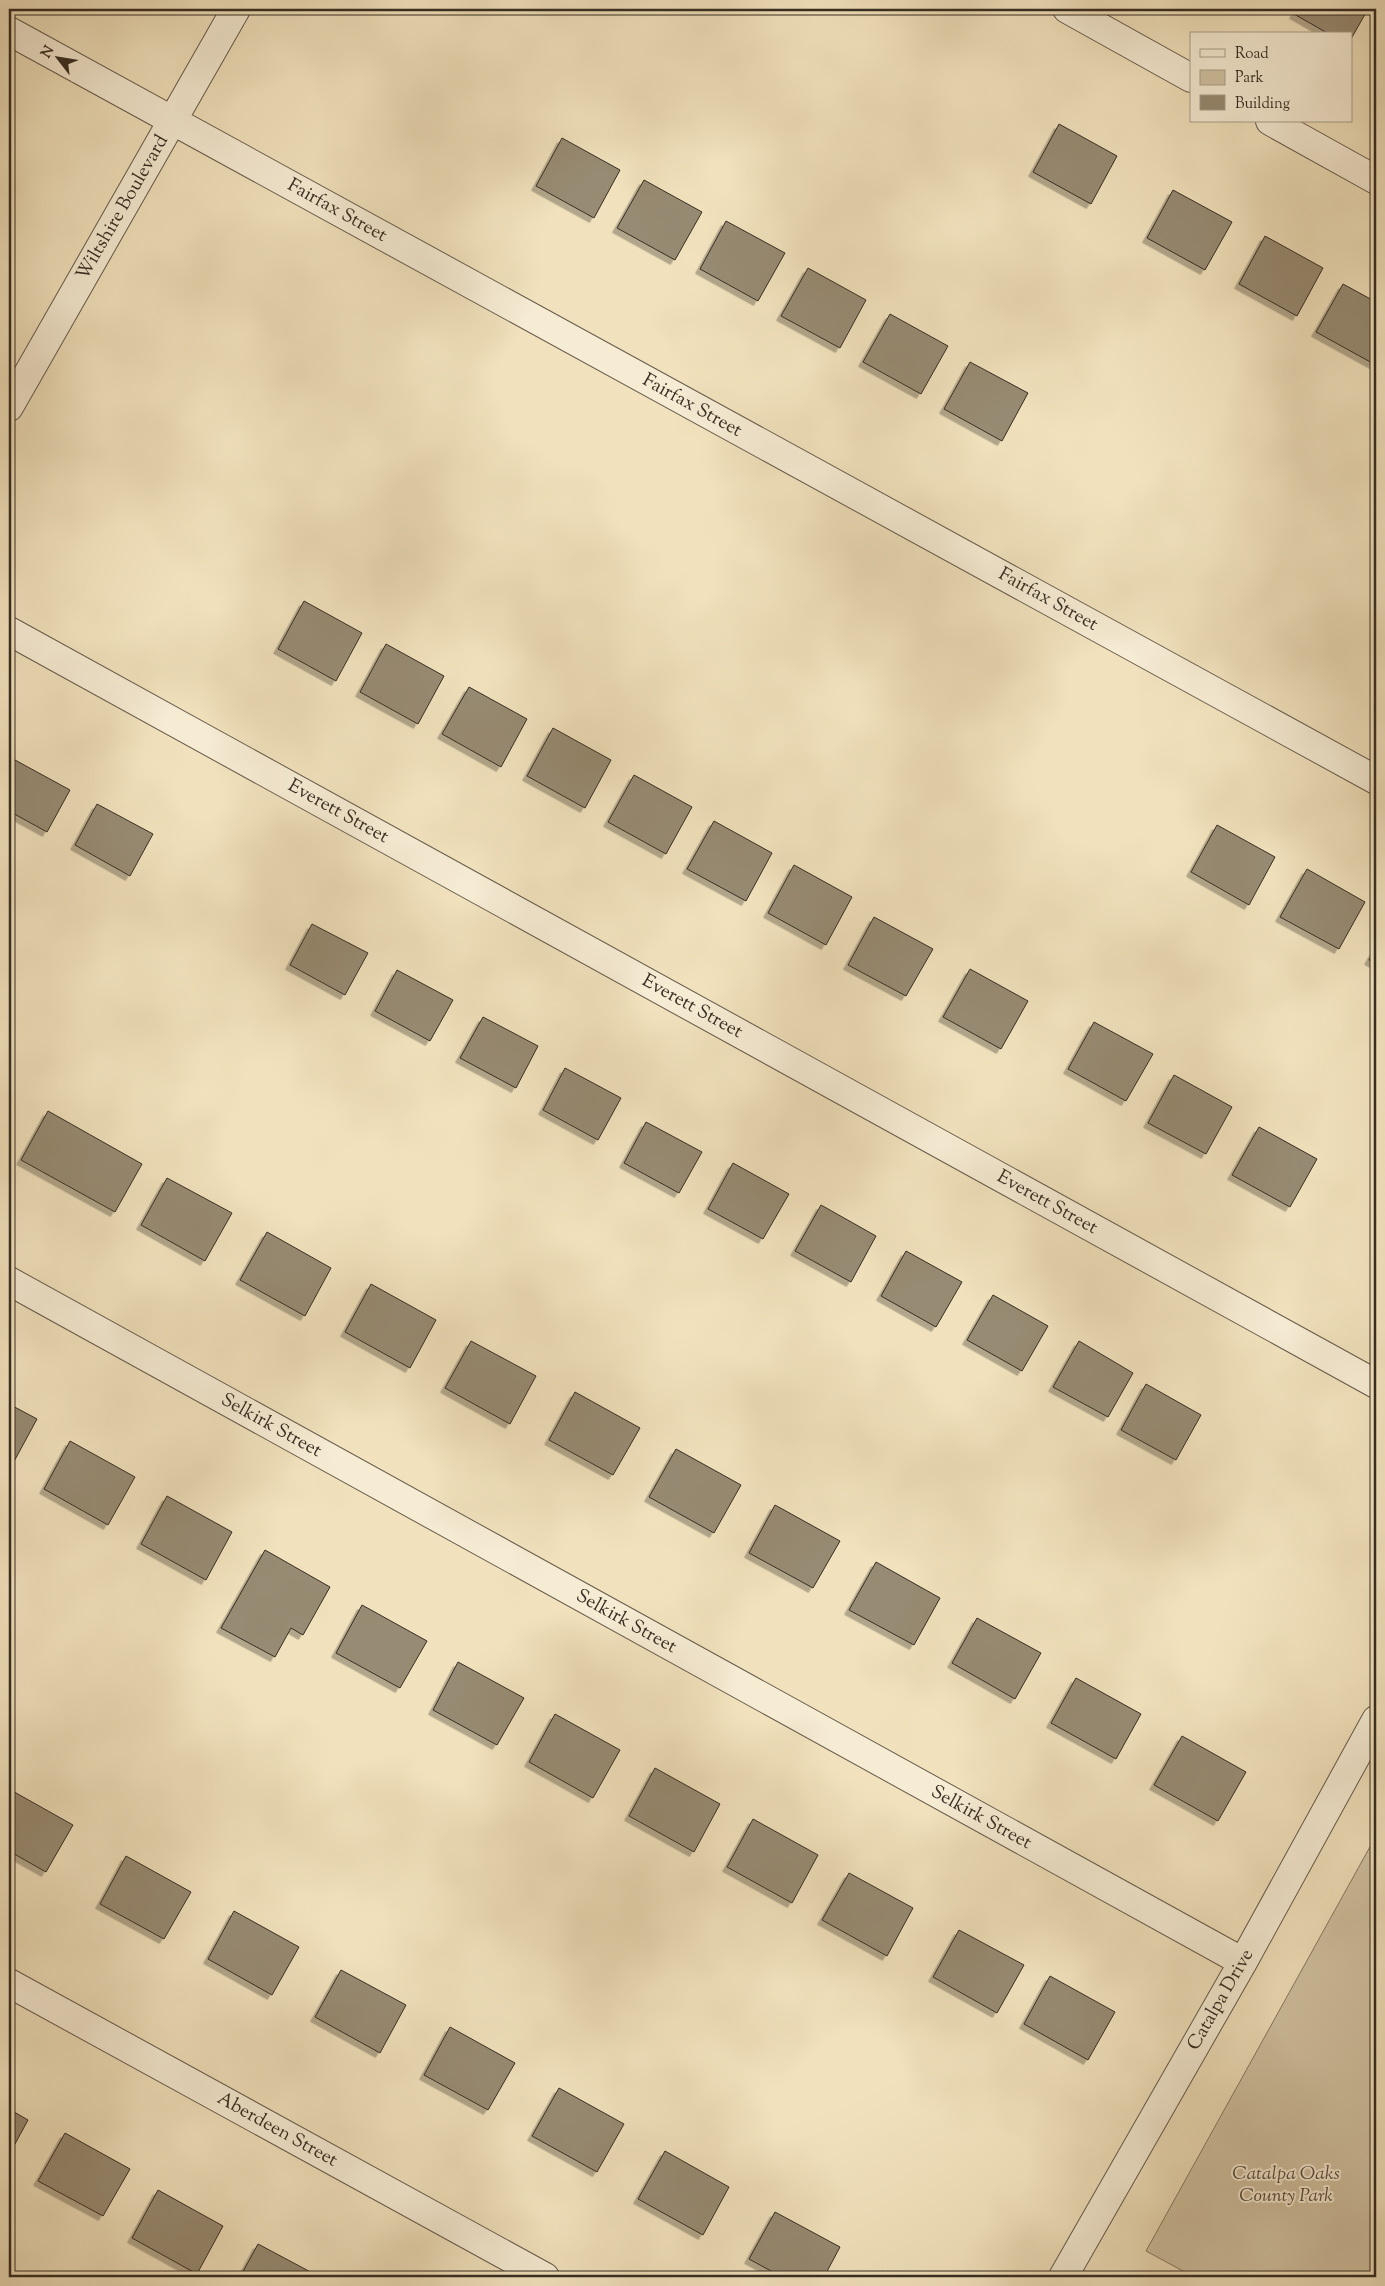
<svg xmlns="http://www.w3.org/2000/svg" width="1385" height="2286" font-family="'Sorts Mill Goudy',serif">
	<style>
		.green { fill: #d1c3a3; stroke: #847863 }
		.building { fill: #978b73; stroke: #362d23; filter: url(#shadow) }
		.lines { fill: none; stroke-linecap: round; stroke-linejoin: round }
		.minor-casing { stroke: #655a4a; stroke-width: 30 }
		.minor { stroke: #f6ecd4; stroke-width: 28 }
		.labels { text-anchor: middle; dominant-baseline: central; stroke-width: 4; stroke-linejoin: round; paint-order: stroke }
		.street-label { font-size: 19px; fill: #362d23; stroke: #f6ecd4 }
		.park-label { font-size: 19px; font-style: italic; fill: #554b3d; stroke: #f6ecd4 }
	</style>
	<defs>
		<filter id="shadow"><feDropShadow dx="-4.5" dy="4.5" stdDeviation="0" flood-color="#0004"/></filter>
	</defs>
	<rect width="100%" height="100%" fill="#f1e2bd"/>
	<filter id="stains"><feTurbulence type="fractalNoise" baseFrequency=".004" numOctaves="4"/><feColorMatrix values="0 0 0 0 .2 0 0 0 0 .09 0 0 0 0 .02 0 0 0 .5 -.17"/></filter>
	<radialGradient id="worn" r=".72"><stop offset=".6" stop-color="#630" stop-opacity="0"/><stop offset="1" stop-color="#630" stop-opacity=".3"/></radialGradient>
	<path class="green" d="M1376,1836V2277H1194L1146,2251Z"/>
	<path class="building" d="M1297,9H1368L1351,39V34H1329L1294,14Z
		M1059,124L1117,156L1091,204L1033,172Z
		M562,138L620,170L594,218L536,186Z
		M644,180L702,212L675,260L617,228Z
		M1173,190L1232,222L1205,270L1147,238Z
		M726,221L785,253L758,301L700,269Z
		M1265,236L1323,268L1297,316L1239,284Z
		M808,268L866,300L840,348L781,316Z
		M1343,284L1376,302V360L1374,364L1316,332Z
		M890,314L948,346L921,394L863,362Z
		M970,362L1028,393L1002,441L944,409Z
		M304,601L362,633L336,681L278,649Z
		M386,644L444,676L418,724L360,692Z
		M469,687L527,719L501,767L442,734Z
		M553,728L611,760L585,808L527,776Z
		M15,760L70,790L47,832L9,811V771Z
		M634,775L692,807L666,854L608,822Z
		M97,804L153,834L130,876L75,845Z
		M714,821L772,853L746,901L687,869Z
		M1217,825L1275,857L1249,905L1191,872Z
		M794,865L852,897L826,945L768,913Z
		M1307,869L1365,902L1339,949L1280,917Z
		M874,917L933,949L906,996L848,965Z
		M312,924L368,953L345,995L290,965Z
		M1376,948V964L1369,960Z
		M970,969L1028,1001L1001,1049L943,1017Z
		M397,970L453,1000L430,1041L375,1011Z
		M483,1017L538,1046L516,1088L460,1058Z
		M1094,1022L1153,1054L1126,1101L1068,1069Z
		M565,1068L621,1098L598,1140L543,1110Z
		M1174,1075L1232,1107L1206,1154L1148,1123Z
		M48,1111L142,1164L115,1212L21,1160Z
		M646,1122L702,1152L679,1193L624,1163Z
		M1259,1127L1317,1159L1290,1207L1232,1175Z
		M733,1163L789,1194L763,1239L708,1209Z
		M167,1178L232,1213L205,1261L141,1225Z
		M821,1205L876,1236L851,1282L795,1251Z
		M267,1232L331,1268L305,1316L240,1280Z
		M906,1251L962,1282L936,1327L881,1296Z
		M371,1284L436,1320L410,1368L345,1332Z
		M993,1295L1048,1326L1022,1371L967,1340Z
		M471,1341L536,1376L510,1424L445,1388Z
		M1079,1341L1133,1373L1108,1417L1053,1387Z
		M1146,1384L1201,1415L1176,1460L1121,1430Z
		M575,1392L640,1428L613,1475L549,1440Z
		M9,1404L37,1419L11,1467L9,1466Z
		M70,1441L135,1477L108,1525L44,1489Z
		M676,1449L741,1485L714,1533L649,1497Z
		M167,1496L232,1532L206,1580L141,1544Z
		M775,1505L840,1541L813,1588L749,1553Z
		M265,1550L330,1587L303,1635L291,1628L275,1657L221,1628Z
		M876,1562L940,1598L914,1645L849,1610Z
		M362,1605L427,1641L400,1688L336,1653Z
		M977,1618L1041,1653L1015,1699L952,1663Z
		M458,1662L524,1698L497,1745L433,1710Z
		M1076,1678L1141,1714L1116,1759L1051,1723Z
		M555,1714L620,1750L593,1798L529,1762Z
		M1182,1736L1246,1772L1218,1821L1154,1785Z
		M655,1768L720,1804L694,1852L629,1816Z
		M9,1789L73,1825L46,1872L9,1851Z
		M753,1819L818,1855L792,1903L727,1867Z
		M126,1856L191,1892L164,1939L100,1904Z
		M849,1873L913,1908L887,1956L822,1920Z
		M234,1911L299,1947L272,1995L208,1959Z
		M959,1930L1024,1965L997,2013L933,1977Z
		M341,1970L406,2005L380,2053L315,2017Z
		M1050,1976L1115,2012L1088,2060L1024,2024Z
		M450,2027L515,2063L488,2110L424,2075Z
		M559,2088L624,2124L597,2172L532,2136Z
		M9,2109L28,2120L9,2155Z
		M65,2133L130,2169L103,2216L38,2181Z
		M665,2151L729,2187L703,2235L638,2199Z
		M158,2190L223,2226L197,2274L132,2238Z
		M775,2212L840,2247L824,2277H782L749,2259Z
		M258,2244L320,2277H240Z
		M882,2271L893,2277H879Z"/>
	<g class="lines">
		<defs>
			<path id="minor" d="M1067,9L1191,78
				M9,31L1376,780
				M1270,121L1376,180
				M9,407L236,9
				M9,631L1376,1384
				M9,1281L1243,1962
				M9,1983L545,2277
				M1063,2277L1243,1962L1376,1720"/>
		</defs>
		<use href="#minor" class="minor-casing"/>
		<use href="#minor" class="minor"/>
	</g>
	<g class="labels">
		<g class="street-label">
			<text transform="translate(123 208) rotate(-60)">Wiltshire Boulevard</text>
			<text transform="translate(337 211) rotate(29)">Fairfax Street</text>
			<text transform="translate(692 406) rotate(29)">Fairfax Street</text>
			<text transform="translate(1048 600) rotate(29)">Fairfax Street</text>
			<text transform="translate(338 812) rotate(29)">Everett Street</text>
			<text transform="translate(692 1007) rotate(29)">Everett Street</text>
			<text transform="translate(1047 1203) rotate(29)">Everett Street</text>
			<text transform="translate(271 1426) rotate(29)">Selkirk Street</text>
			<text transform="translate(626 1622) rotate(29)">Selkirk Street</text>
			<text transform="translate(981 1818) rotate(29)">Selkirk Street</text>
			<text transform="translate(1221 2000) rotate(-60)">Catalpa Drive</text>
			<text transform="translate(277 2130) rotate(29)">Aberdeen Street</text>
		</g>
		<g class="park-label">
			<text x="1286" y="2174">Catalpa Oaks<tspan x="1286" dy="22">County Park</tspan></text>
		</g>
	</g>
	<rect width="1385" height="2286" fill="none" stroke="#f1e2bd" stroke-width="30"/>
	<rect x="10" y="10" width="1365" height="2266" fill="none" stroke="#362d23" stroke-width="2.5"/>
	<rect x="15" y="15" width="1355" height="2256" fill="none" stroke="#362d23"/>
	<rect x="1190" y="32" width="162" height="90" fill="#f6ecd4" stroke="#a9a08d"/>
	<rect x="1200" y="49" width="25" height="8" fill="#f6ecd4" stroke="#a9a08d"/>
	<text x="1235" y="58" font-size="15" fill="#362d23">Road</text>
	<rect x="1200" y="70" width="25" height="15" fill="#d1c3a3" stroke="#a9a08d"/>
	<text x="1235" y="82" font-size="15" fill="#362d23">Park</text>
	<rect x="1200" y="95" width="25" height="15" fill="#978b73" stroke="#a9a08d"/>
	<text x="1235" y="108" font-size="15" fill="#362d23">Building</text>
	<g transform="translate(58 58) rotate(301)" stroke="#f6ecd4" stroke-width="4" paint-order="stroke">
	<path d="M0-4L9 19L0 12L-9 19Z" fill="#362d23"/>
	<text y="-8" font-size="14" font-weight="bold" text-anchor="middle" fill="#362d23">N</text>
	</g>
	<rect width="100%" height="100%" filter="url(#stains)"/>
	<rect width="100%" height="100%" fill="url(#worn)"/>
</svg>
